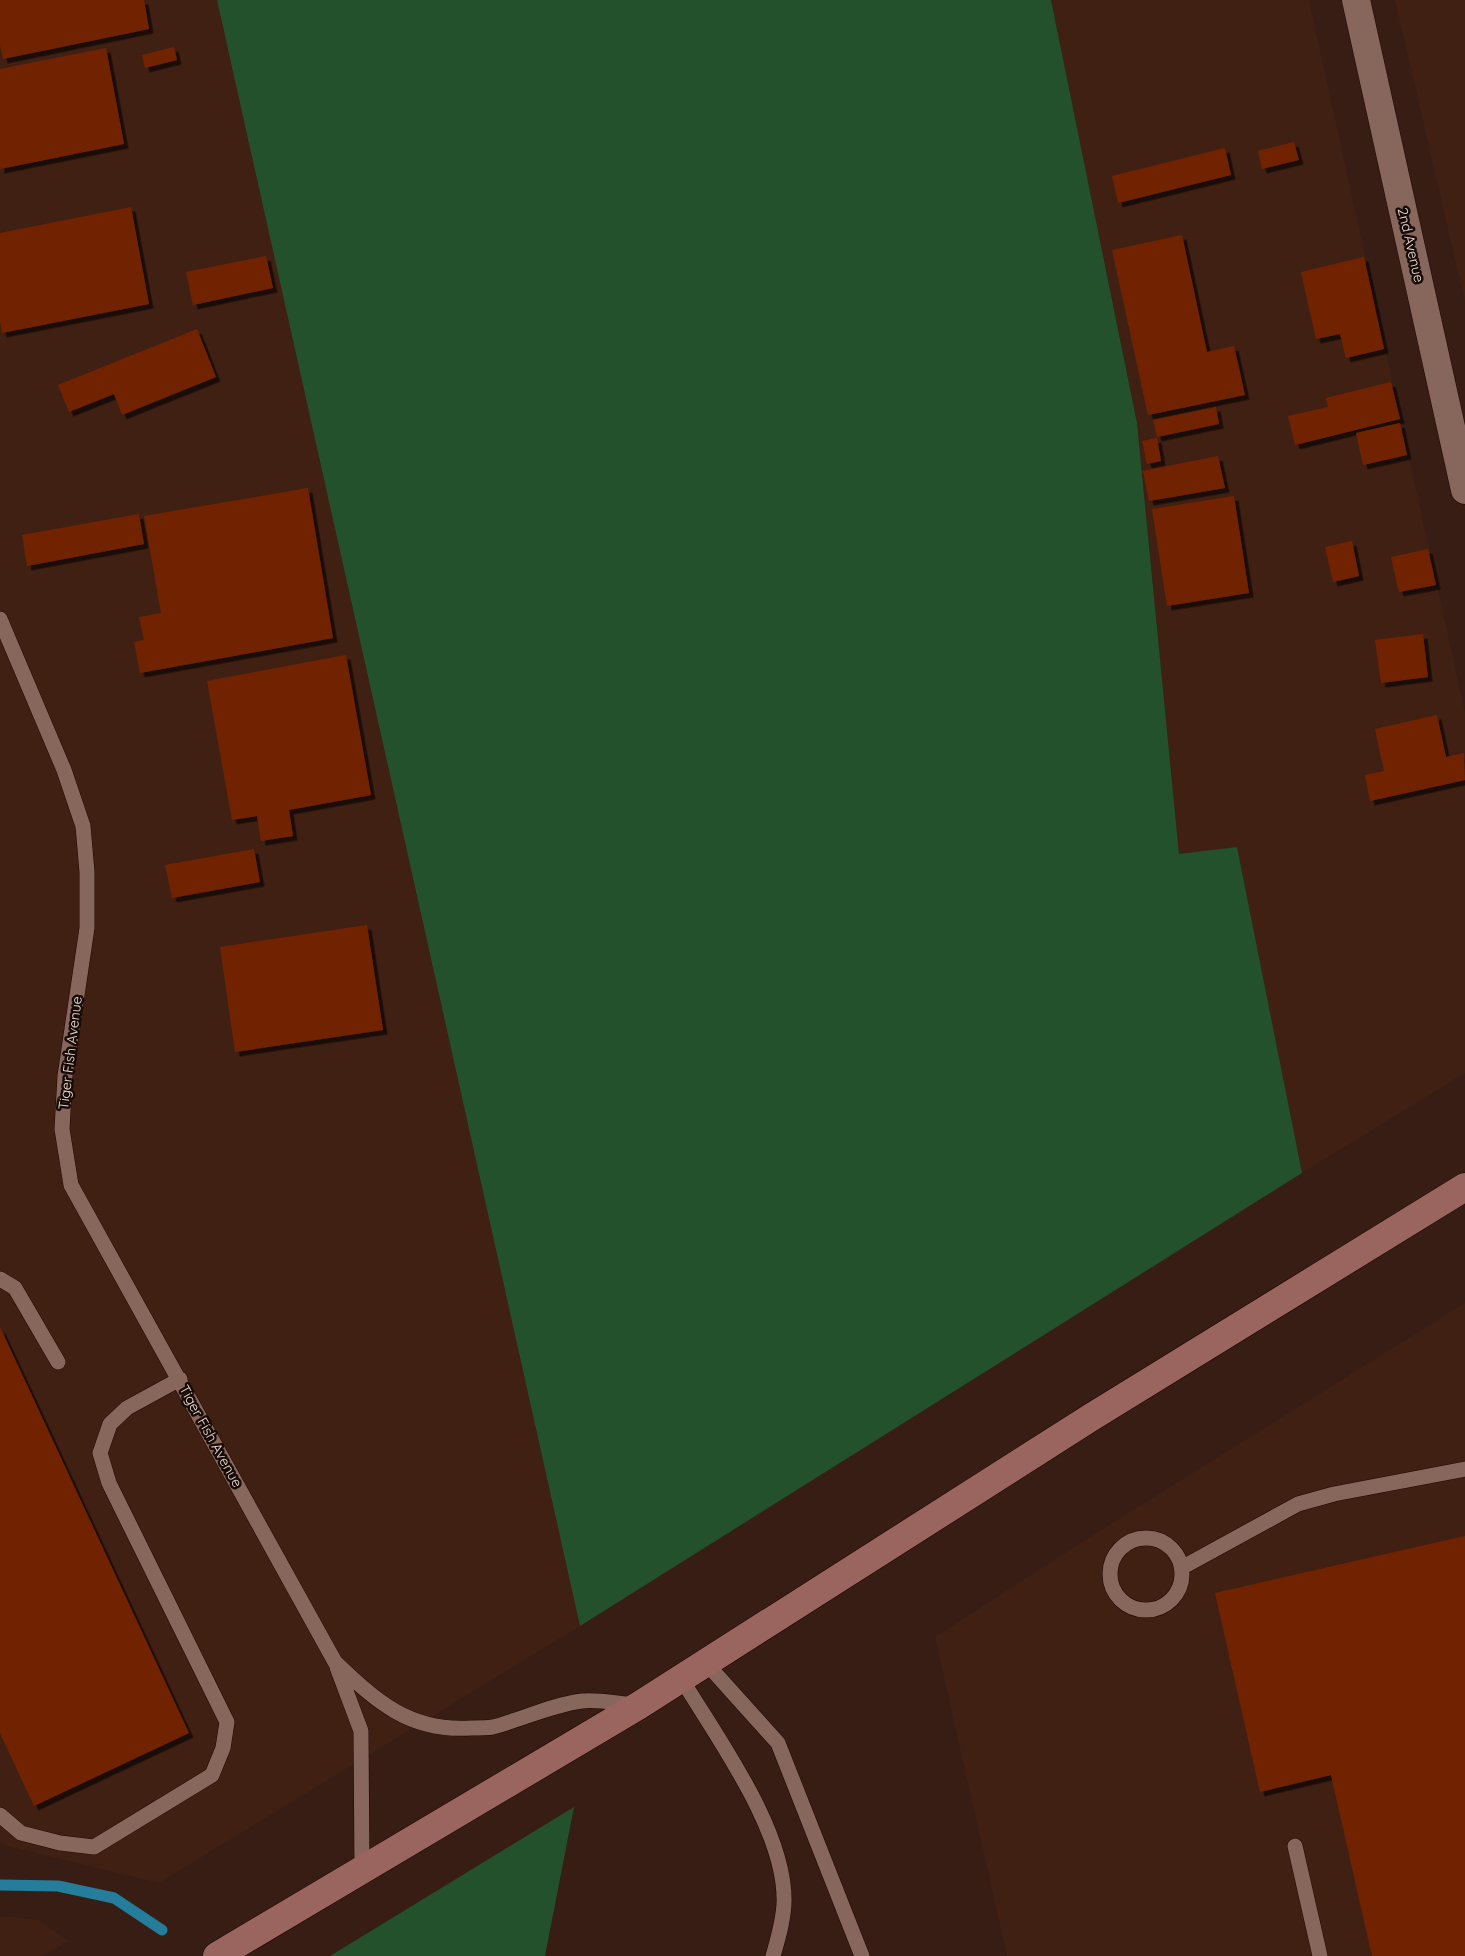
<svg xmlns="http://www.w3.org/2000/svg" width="1465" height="1956" font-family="Quicksand,sans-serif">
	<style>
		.built { fill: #412014 }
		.green { fill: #22512c }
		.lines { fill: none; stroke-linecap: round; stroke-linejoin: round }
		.stream { stroke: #237d9b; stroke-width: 11 }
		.building { fill: #712303; filter: url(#shadow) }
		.service-casing { stroke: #1d0601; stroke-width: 16 }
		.minor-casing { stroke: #1d0601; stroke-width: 29 }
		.secondary-casing { stroke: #1d0601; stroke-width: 29 }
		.service { stroke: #87675c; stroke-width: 15 }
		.minor { stroke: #87675c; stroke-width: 28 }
		.secondary { stroke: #9a655e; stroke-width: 28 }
		.labels { text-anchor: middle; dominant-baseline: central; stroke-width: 5; stroke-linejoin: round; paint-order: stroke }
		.street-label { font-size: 14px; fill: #f0ddd7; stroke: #160b07 }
	</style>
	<defs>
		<filter id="shadow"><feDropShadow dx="4.5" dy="4.5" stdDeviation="0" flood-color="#0009"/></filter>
	</defs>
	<rect width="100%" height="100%" fill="#371d14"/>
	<path class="built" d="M0,0H217L580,1626L159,1883L7,1846L0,1842Z
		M1051,0H1309L1465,713V1073L1302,1173L1237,847L1179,855L1137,423Z
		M1395,0H1465V302Z
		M1465,1303V1956H1007L935,1637L1082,1542Z
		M0,1916L38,1920L69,1941L43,1956H0Z"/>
	<path class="green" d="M217,0H1051L1137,423L1179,854L1237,847L1302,1173L580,1626Z
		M574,1807L545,1956H330Z"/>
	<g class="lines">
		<path class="stream" d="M0,1885L58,1886L114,1898L162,1930"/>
	</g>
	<path class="building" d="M0,0H144L149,29L3,59L0,45Z
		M174,47L177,60L145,68L142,55Z
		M106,48L124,144L0,169V69Z
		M1294,142L1299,160L1262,169L1258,151Z
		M1225,148L1231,175L1118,203L1112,176Z
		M131,207L149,304L2,333L0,322V233Z
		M1182,235L1207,352L1234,346L1245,395L1148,415L1112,250Z
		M266,256L273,288L193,305L186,272Z
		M1364,257L1384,349L1346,358L1340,334L1316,339L1301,272Z
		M197,329L216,377L122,415L114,394L69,412L58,385Z
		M1391,382L1400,419L1295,445L1288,416L1328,407L1326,398Z
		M1216,407L1219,424L1157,437L1153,420Z
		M1400,423L1407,455L1363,465L1356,433Z
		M1157,438L1161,461L1147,464L1142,441Z
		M1218,456L1225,488L1149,501L1143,471Z
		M308,488L333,638L140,673L134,642L144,640L139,617L161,613L144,516Z
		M1234,496L1249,593L1167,606L1152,509Z
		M139,514L144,544L27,566L22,535Z
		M1352,541L1359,576L1333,582L1325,547Z
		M1428,549L1436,585L1399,592L1391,557Z
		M1423,634L1428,677L1381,683L1375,640Z
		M346,655L371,795L289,810L293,836L261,841L257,816L232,820L207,681Z
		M1437,715L1446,757L1464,753L1465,780L1370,801L1365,775L1384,771L1375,729Z
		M254,849L260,882L172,898L165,865Z
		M367,925L383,1030L235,1052L220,947Z
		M0,1327L189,1733L34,1806L0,1733Z
		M1465,1536V1956H1372L1331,1775L1260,1792L1215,1593Z"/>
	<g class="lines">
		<defs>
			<path id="service" d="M0,619L64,770L83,826L87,872V928L65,1076L62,1129L71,1185L335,1662C376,1701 409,1732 471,1728C478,1728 486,1728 493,1727C523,1719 551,1705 582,1701C599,1699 619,1704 635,1705
				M0,1279L15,1288L58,1362
				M1110 1574a36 36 0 1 1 72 0a36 36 0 1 1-72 0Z
				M1183,1567L1298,1504L1334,1494L1465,1469
				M706,1663L778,1743L862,1956
				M337,1667L361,1731L362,1871
				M681,1678C717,1738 787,1832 784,1904C783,1922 778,1939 773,1956
				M0,1815L21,1833L60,1843L94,1847L212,1775L223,1748L227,1722L109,1483L100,1453L110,1424L127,1408L180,1379
				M1295,1846L1320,1956"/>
			<path id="minor" d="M1356,0L1465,490"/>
			<path id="secondary" d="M217,1956L638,1706L1090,1418L1465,1187"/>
		</defs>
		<use href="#service" class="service-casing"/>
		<use href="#minor" class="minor-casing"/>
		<use href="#secondary" class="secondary-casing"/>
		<use href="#service" class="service"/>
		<use href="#minor" class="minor"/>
		<use href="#secondary" class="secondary"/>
	</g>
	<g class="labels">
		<g class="street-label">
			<text transform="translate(1411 245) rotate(77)">2nd Avenue</text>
			<text transform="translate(70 1053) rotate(-83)">Tiger Fish Avenue</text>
			<text transform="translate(211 1436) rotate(61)">Tiger Fish Avenue</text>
		</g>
	</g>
</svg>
